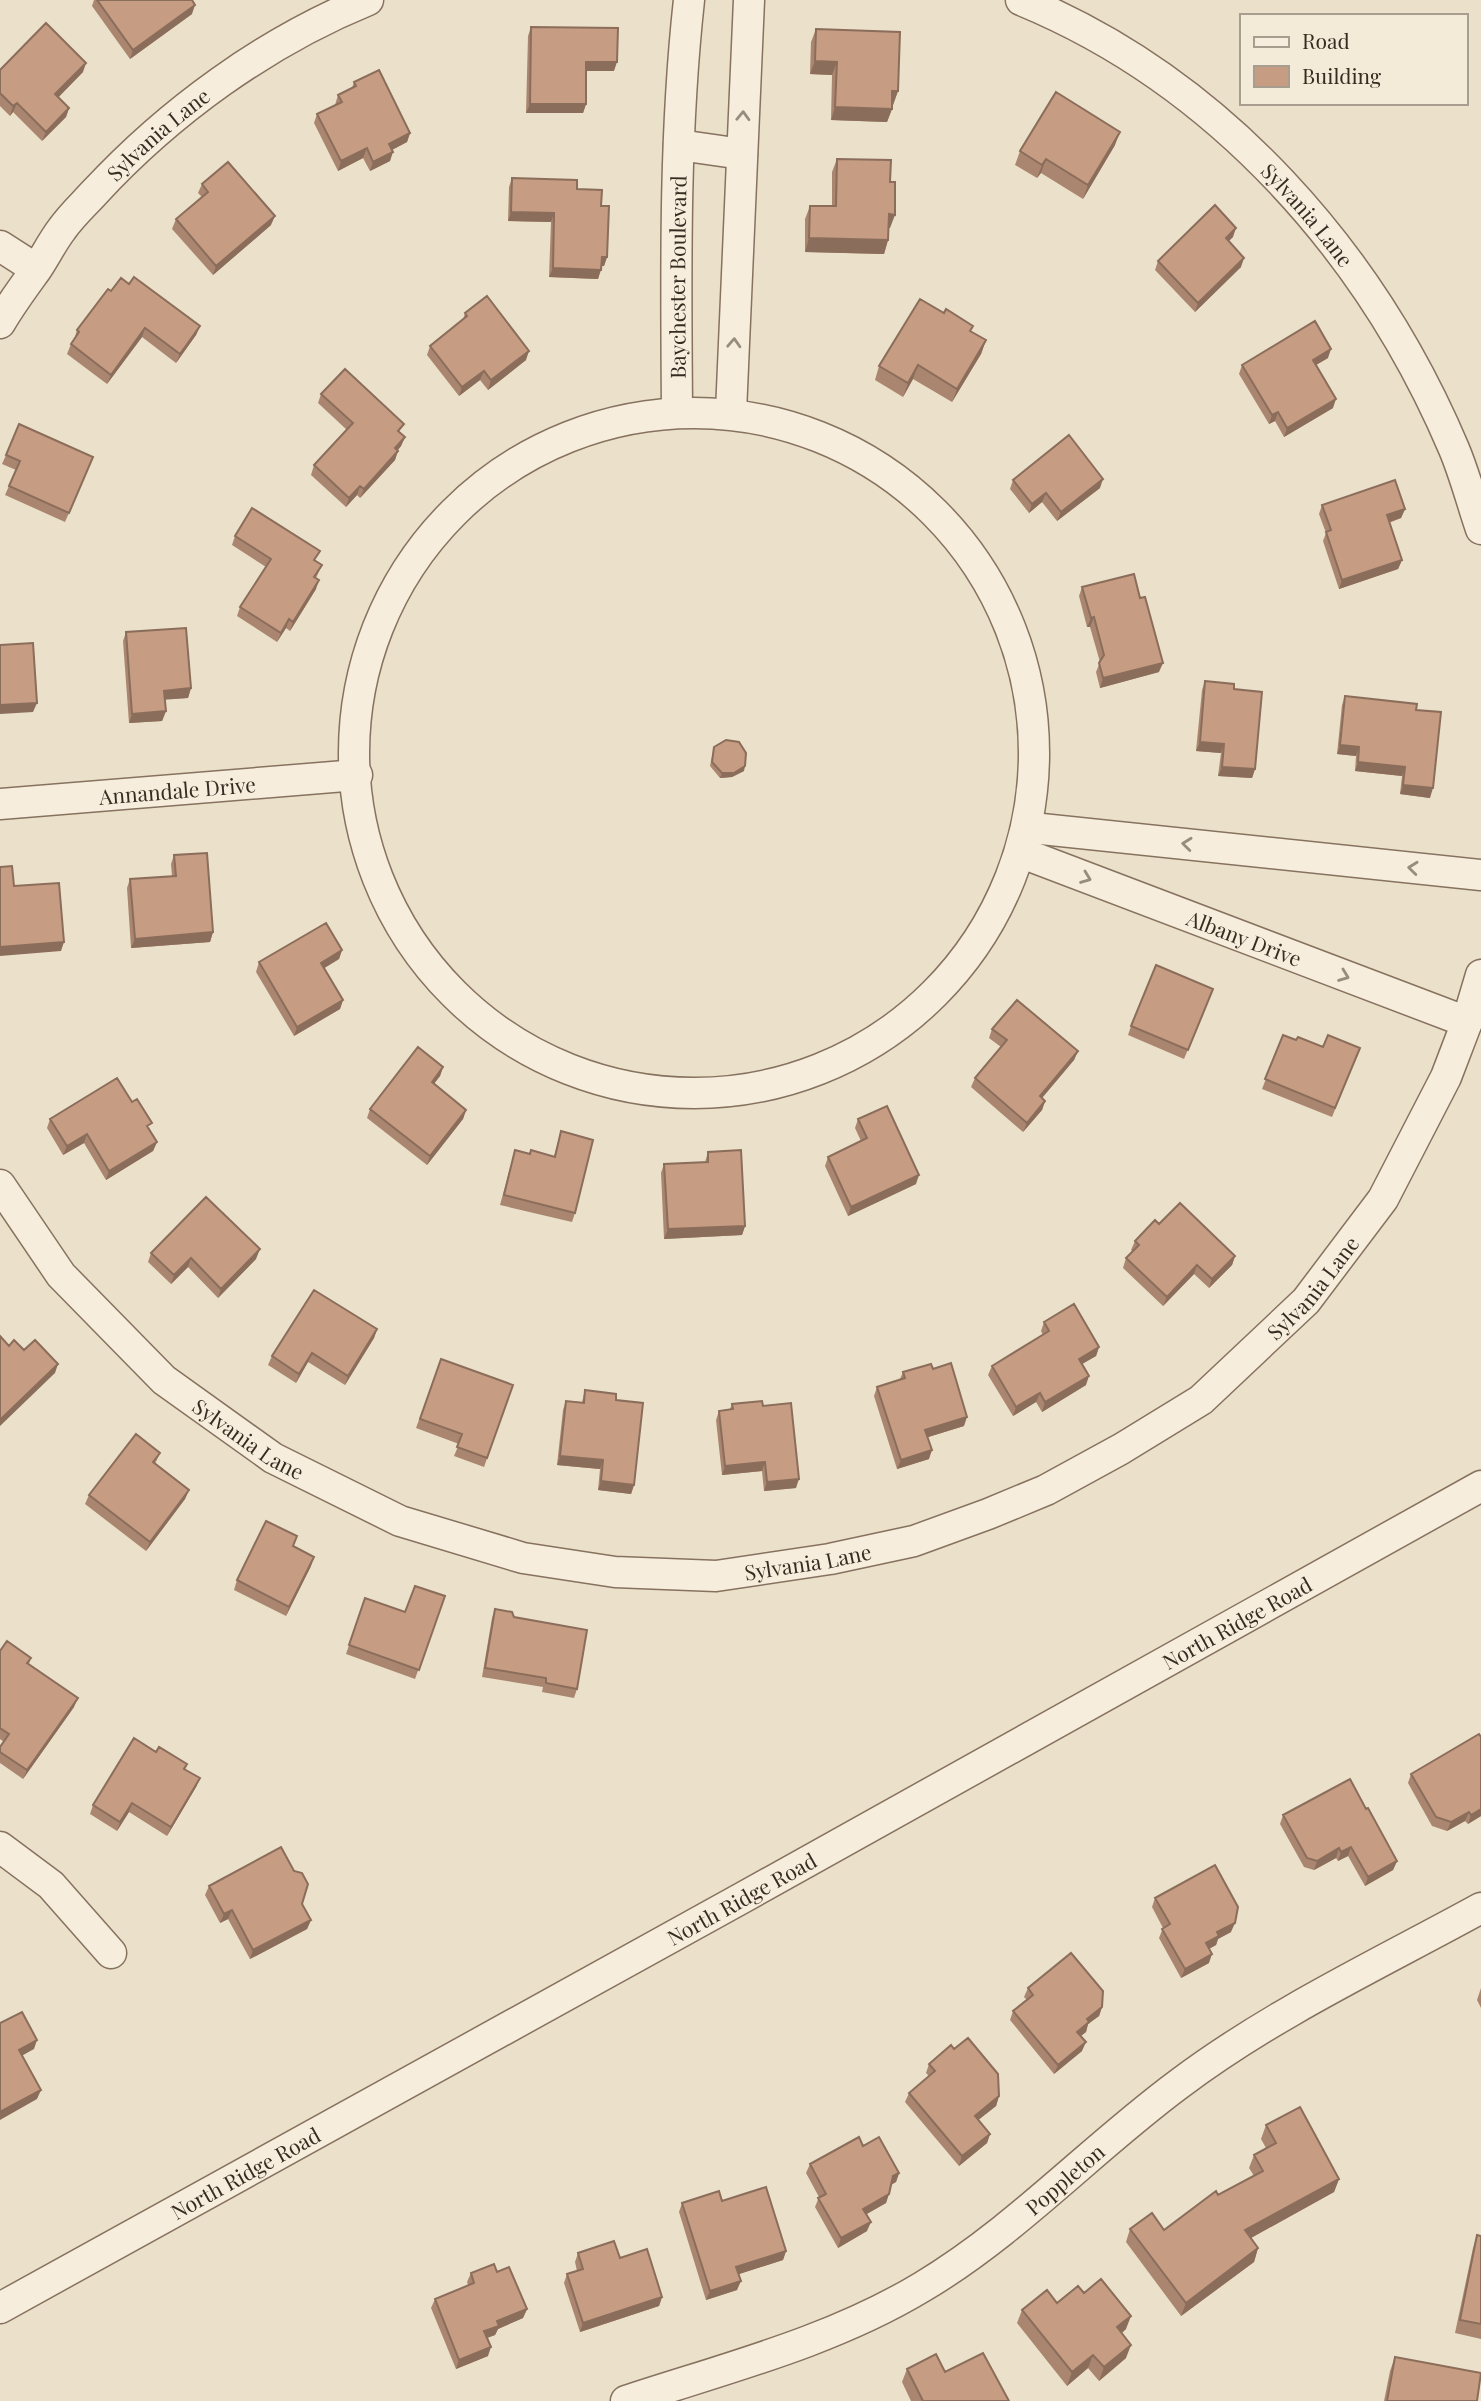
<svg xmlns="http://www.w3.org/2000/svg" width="1481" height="2401" font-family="'Playfair Display',serif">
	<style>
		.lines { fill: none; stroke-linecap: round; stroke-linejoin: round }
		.minor-casing { stroke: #86725f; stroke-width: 33 }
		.minor { stroke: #f6eddc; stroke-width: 30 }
		.wall { fill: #aa8670 }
		.shaded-wall { fill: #8b6d5b }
		.building { fill: #c69c82; stroke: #8b6d5b; stroke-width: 2 }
		.oneway { stroke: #978c7e }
		.labels { text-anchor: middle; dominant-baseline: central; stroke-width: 5; stroke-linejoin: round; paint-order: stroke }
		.street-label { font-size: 21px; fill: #382b21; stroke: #f3ead8 }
	</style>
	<rect width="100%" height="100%" fill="#ebe0c9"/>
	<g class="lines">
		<defs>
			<g id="minor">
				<path id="s1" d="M1021,0C1220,82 1371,253 1454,449C1465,475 1472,503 1481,529"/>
				<path d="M679,145L742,154"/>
				<path d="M0,246L36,269"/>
				<path id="s2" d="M0,323C11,304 23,288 36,270C45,257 52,242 62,229C71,216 83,205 94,193C169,112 265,42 368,0"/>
				<path id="s3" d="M677,410C676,273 674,136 689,0"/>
				<path d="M731,412L749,0"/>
				<circle cx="694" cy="753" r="340"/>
				<path id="s4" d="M0,804L357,775"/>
				<path d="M1032,828L1481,875"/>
				<path id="s5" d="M1022,853L1467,1022"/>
				<path id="s6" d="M0,1185L61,1275L164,1380L273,1458L400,1521L523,1558L615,1572L716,1576L830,1559L914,1541L988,1514L1046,1490L1121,1449L1201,1400L1306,1301L1383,1199L1446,1077L1467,1022L1481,975"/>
				<path d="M0,1847L51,1885L111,1953"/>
				<path id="s7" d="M0,2308L742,1898L1481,1486"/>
				<path id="s8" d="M626,2401C726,2368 831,2342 922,2287C1016,2231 1091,2149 1179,2084C1272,2014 1379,1964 1481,1908"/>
			</g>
		</defs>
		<use href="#minor" class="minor-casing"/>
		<use href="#minor" class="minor"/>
	</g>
	<path class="wall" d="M94,0H192V14L130,59L92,6Z
		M531,27L614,71H586V104L583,113H526L528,36Z
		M816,29L898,91L893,105H892V109L887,122L831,120L832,75L810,74L811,42Z
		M0,70L83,72L58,97L69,108L66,117L42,141L13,112L10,116L0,106Z
		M354,82L410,133L407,142L392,150L390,161L370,171L363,158L338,171L314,123L317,114L335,105L338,95L352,88Z
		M1115,145L1083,199L1041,173L1037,178L1015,165L1020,151Z
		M837,159L890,228H889L888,240L884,254L805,252V219L810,206H832V172Z
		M512,178L577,189L601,206L607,257L604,266H601L598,279L549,277L551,222L508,221L509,187Z
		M202,184L271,225L213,275L172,229L176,219L202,197L198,193Z
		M1233,237L1229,241L1241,267L1195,312L1155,270L1158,261Z
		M129,284L200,326L196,335L176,363L142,337L107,384L67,354L71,344L74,340L77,330L111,291Z
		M465,313L526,360L488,390L480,380L459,396L427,355L430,346L463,320Z
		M971,331L986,340L981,354L952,402L913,379L903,397L875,380L879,366Z
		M1328,358L1316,365L1333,408L1284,437L1275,421L1269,424L1239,374L1242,365Z
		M321,394L400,433L405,437L401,446L398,450L395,460L360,498L357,495L346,507L311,475L314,465L347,430L318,403Z
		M6,455L93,457L65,522L5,495L16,470L2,464Z
		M1013,480L1100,488L1057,521L1042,502L1029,513L1010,489Z
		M1322,505L1405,509L1401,518L1389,523L1402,560L1398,569L1339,589L1323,541L1326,533L1319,514Z
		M235,536L316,561L322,565L316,578V589L290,631L286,628L277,642L237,616L240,607L266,567L232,545Z
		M1082,587L1159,672L1100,688L1096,672L1100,662L1090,627H1087L1079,596Z
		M126,632L191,688L188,698L165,699L166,711L162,721L129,723L123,641Z
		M1205,681L1234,689L1255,769L1252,778L1218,776L1221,753L1196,751L1202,690Z
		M1345,696L1416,710L1430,798L1400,794L1402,776L1355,771L1356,756L1337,754L1342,705Z
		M714,747L744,771L732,777L720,778L710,766Z
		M174,855L213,932L210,942L131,948L127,888L130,879L172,876L171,864Z
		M342,950L339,959L324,968L343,1000L340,1009L294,1036L256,972L259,962Z
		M1213,989L1184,1059L1128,1035L1131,1026Z
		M992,1029L1078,1051L1074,1060L1042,1098L1045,1101L1042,1110L1023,1132L971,1087L975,1078L1001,1047L989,1038Z
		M1283,1035L1296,1040L1323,1047L1360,1048L1332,1117L1262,1089Z
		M443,1067L440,1076L434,1084L466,1110L463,1119L427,1165L367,1118L370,1109Z
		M50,1119L149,1130L157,1142L153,1151L106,1180L84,1143L63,1155L47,1128Z
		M858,1119L916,1184L848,1216L825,1166L828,1157L861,1141L855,1128Z
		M561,1131L575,1213L572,1222L500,1205L515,1150L530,1154L554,1156Z
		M708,1152L745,1226L742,1235L664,1239L661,1173L664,1164L705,1162Z
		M1159,1224L1235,1256L1232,1265L1209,1288L1194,1274L1163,1306L1123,1268L1126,1258L1133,1252L1131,1250L1135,1241Z
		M151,1253L256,1259L218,1298L188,1267L171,1284L148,1262Z
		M1044,1322L1099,1347L1096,1356L1082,1364L1086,1385L1042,1412L1036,1402L1013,1416L988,1375L992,1366L1043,1335L1041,1331Z
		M377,1329L374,1338L345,1385L308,1362L296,1383L268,1365L272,1356Z
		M441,1359L513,1385L484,1467L454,1456L459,1444L416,1428Z
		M933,1369L964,1426L928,1437L929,1459L897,1469L874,1396L877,1387L900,1379L903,1372Z
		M585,1390L616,1400L634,1485L631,1494L598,1490L600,1469L557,1465L563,1410L566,1401L582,1402Z
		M732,1404L763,1406L796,1488L764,1491L762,1471L722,1475L716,1420L719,1411L730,1409Z
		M160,1453L155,1464L189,1490L185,1499L146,1551L85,1504L89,1495Z
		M294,1546L311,1566L286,1616L234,1590L237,1580Z
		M445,1596L415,1679L346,1654L365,1598L405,1612Z
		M495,1609L514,1617L577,1689L574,1698L542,1692L543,1687L482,1677L492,1618Z
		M0,1651L31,1658L29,1664L74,1707L23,1779L0,1763V1747L4,1742L0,1739Z
		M1481,1737V1816L1468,1824L1465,1821L1447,1831L1432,1826L1408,1783L1411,1774Z
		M156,1752L187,1764L185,1770L200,1778L196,1787L167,1836L129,1812L117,1831L90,1814L93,1805Z
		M1366,1809L1397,1861L1393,1870L1365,1886L1348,1856L1338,1861L1336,1858L1314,1870L1304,1867L1280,1824L1283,1815Z
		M294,1871L302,1904L311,1920L307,1929L250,1959L228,1919L220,1923L205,1895L209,1886Z
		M1155,1898L1231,1932L1218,1939L1216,1945L1209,1949V1963L1181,1978L1159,1938L1163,1928L1152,1907Z
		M1028,1988L1102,2007L1099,2016L1088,2024L1086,2032L1081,2036L1082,2051L1054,2074L1010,2020L1013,2011L1027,2000L1024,1997Z
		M1481,1988V2008L1477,2000Z
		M929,2064L999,2096L996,2106L978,2120L990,2134L987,2143L959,2166L905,2102L909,2093L929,2076L926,2073Z
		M1266,2125L1339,2179L1334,2192L1251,2238L1258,2248L1254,2262L1181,2316L1126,2242L1130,2229L1164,2230L1218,2195L1254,2176L1249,2168L1254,2155L1266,2148L1261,2139Z
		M863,2146L899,2173L896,2182L891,2185L886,2203L866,2214L867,2231L838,2248L815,2207L819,2197L806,2173L810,2164Z
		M682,2203L786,2251L783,2260L739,2274L737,2290L706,2300L679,2212Z
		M1477,2235L1481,2236V2339L1455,2333L1473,2248Z
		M578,2253L620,2258L662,2297L659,2306L580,2332L564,2283L567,2274L577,2271L575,2262Z
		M497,2272L527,2309L523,2318L498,2329L495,2335L487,2338L488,2356L456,2369L431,2308L435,2299L468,2285L467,2282L471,2273Z
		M1084,2293L1126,2329L1122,2333L1126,2358L1099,2381L1088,2368L1067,2386L1017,2323L1022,2310L1057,2303Z
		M1395,2357L1477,2401H1384L1390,2371Z
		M907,2369L945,2372L1009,2401H911L902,2382Z"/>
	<path class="shaded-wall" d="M195,5L192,14L130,59L133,50Z
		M815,61L837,62L832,75L810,74Z
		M586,62H617L614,71H583Z
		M86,63L83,72L52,104L55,94Z
		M892,91H898L893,105L887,104Z
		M17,103L13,112L10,116L13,106Z
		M530,104H586L583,113H526Z
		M835,107L892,109L887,122L831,120Z
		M69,108L66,117L42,141L46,132Z
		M1120,132L1115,145L1083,199L1088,185Z
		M410,133L407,142L386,153L389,144Z
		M367,148L363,158L338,171L341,161Z
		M393,152L390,161L370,171L373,162Z
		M1046,159L1041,173L1037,178L1042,165Z
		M511,212L554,213L551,222L508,221Z
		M889,214L895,215L890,228H884Z
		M275,216L271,225L213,275L216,266Z
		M1236,228L1233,237L1222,247L1226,238Z
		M809,238L888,240L884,254L805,252Z
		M602,257H607L604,266H598Z
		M1244,258L1241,267L1195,312L1198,303Z
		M553,268L601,270L598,279L549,277Z
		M200,326L196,335L176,363L180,354Z
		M145,328L142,337L107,384L111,375Z
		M986,340L981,354L952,402L957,389Z
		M1331,349L1328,358L1309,369L1313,360Z
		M529,351L526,360L488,390L491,380Z
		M918,365L913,379L903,397L908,383Z
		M484,371L480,380L459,396L462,387Z
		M1336,399L1333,408L1284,437L1287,428Z
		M1278,412L1275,421L1269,424L1272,415Z
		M405,437L401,446L392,457L395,448Z
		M398,451L395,460L360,498L364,489Z
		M1103,479L1100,488L1057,521L1061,512Z
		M360,486L357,495L346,507L349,498Z
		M1046,493L1042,502L1029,513L1032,504Z
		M1405,509L1401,518L1383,524L1387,515Z
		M1402,560L1398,569L1339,589L1342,580Z
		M319,580L316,589L290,631L293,622Z
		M1094,617L1090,627H1087L1091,618Z
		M289,619L286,628L277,642L281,633Z
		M1163,663L1159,672L1100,688L1103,678Z
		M191,688L188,698L161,700L164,691Z
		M37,703L33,712L0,714V705Z
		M166,711L162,721L129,723L132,714Z
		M1200,742L1224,744L1221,753L1196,751Z
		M1340,745L1359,747L1356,756L1337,754Z
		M1358,762L1405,767L1402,776L1355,771Z
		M745,766L744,771L732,777L720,778L722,773Z
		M1222,767L1255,769L1252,778L1218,776Z
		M1403,785L1433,788L1430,798L1400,794Z
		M213,932L210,942L131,948L135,939Z
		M64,942L61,951L0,956V947Z
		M342,950L339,959L318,972L321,963Z
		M343,1000L340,1009L294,1036L297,1027Z
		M1078,1051L1074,1060L1036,1105L1040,1096Z
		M443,1067L440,1076L428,1091L432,1082Z
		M1045,1101L1042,1110L1023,1132L1027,1123Z
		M466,1110L463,1119L427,1165L430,1156Z
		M87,1134L84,1143L63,1155L67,1146Z
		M157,1142L153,1151L106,1180L109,1171Z
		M919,1175L916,1184L848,1216L851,1207Z
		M745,1226L742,1235L664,1239L668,1229Z
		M260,1249L256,1259L218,1298L221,1289Z
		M1235,1256L1232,1265L1209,1288L1212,1279Z
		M191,1258L188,1267L171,1284L174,1275Z
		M1197,1265L1194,1274L1163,1306L1167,1297Z
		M377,1329L374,1338L345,1385L348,1376Z
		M1099,1347L1096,1356L1075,1368L1079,1359Z
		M312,1353L308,1362L296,1383L299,1374Z
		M58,1364L55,1373L0,1426V1420Z
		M1089,1376L1086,1385L1042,1412L1045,1402Z
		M1040,1393L1036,1402L1013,1416L1016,1407Z
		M967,1417L964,1426L922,1439L925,1430Z
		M932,1450L929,1459L897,1469L901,1460Z
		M560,1456L603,1460L600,1469L557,1465Z
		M765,1462L762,1471L722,1475L725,1466Z
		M799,1479L796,1488L764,1491L767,1482Z
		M601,1481L634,1485L631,1494L598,1490Z
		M189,1490L185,1499L146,1551L150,1542Z
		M314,1557L311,1566L286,1616L289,1607Z
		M78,1698L74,1707L23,1779L27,1770Z
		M200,1778L196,1787L167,1836L171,1827Z
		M132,1803L129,1812L117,1831L120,1822Z
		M1481,1809V1816L1468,1824L1471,1815Z
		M1469,1812L1465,1821L1447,1831L1451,1822Z
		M1351,1847L1348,1856L1338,1861L1341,1852Z
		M1339,1848L1336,1858L1314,1870L1317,1861Z
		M1397,1861L1393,1870L1365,1886L1368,1877Z
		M232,1910L228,1919L220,1923L224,1914Z
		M311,1920L307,1929L250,1959L253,1950Z
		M1235,1923L1231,1932L1218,1939L1216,1945L1203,1952L1206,1943L1217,1932Z
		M1212,1954L1209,1963L1181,1978L1185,1969Z
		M1102,2007L1099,2016L1088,2024L1086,2032L1074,2041L1077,2032L1087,2019Z
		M37,2040L34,2049L16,2059L19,2050Z
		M1086,2042L1082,2051L1054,2074L1058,2065Z
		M41,2090L37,2099L0,2120V2112Z
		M999,2096L996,2106L972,2125L975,2116Z
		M990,2134L987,2143L959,2166L962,2156Z
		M899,2173L896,2182L890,2185L893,2176Z
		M1339,2179L1334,2192L1240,2244L1245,2230Z
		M889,2194L886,2203L860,2218L863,2209Z
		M871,2222L867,2231L838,2248L841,2238Z
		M1258,2248L1254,2262L1181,2316L1186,2303Z
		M786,2251L783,2260L733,2276L736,2267Z
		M741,2281L737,2290L706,2300L710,2291Z
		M662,2297L659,2306L580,2332L583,2323Z
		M527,2309L523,2318L498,2329L495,2335L481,2340L484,2331L497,2321Z
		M1131,2316L1126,2329L1112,2341L1117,2327Z
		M1131,2345L1126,2358L1099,2381L1104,2367Z
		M491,2347L488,2356L456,2369L459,2360Z
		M1093,2355L1088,2368L1067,2386L1072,2372Z"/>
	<path class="building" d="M97,0H192L195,5L133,50Z
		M46,23L86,63L55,94L69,108L46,132L17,103L13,106L0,93V70Z
		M531,27L618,28L617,62H586V104H530Z
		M816,29L900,32L898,91H892V109L835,107L837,62L815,61Z
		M379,70L410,133L389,144L393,152L373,162L367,148L341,161L317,114L342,102L338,95L356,86L354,82Z
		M1056,92L1120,132L1088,185L1046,159L1042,165L1020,151Z
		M837,159L891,160L890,182H895V215L889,214L888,240L809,238L810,206H836Z
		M228,162L275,216L216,266L176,219L208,192L202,184Z
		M512,178L577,180V189L602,190L601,206H609L607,257H602L601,270L553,268L554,213L511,212Z
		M1215,205L1236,228L1226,238L1244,258L1198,303L1158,261Z
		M134,277L200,326L180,354L145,328L111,375L71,344L79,332L77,330L108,289L111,291L121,278L129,284Z
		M487,296L529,351L491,380L484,371L462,387L430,346L467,316L465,313Z
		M920,299L944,313L946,309L973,326L970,331L986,340L957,389L918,365L908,383L879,366Z
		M1315,321L1331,349L1313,360L1336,399L1287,428L1278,412L1272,415L1242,365Z
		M345,369L404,424L398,431L405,437L395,448L398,451L364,489L360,486L349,498L314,465L353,423L321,394Z
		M19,424L93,457L69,513L9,486L20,461L6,455Z
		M1069,435L1103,479L1061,512L1046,493L1032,504L1013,480Z
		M1395,480L1405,509L1387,515L1402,560L1342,580L1326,532L1331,530L1322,505Z
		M252,508L320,551L314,560L322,565L314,577L319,580L293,622L289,619L281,633L240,607L271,559L235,536Z
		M1134,574L1140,598L1145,597L1163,663L1103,678L1099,663L1104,655L1094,617L1091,618L1082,587Z
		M186,628L191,688L164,691L166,711L132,714L126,632Z
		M33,643L37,703L0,705V645Z
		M1205,681L1234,684V689L1262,692L1255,769L1222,767L1224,744L1200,742Z
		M1345,696L1417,704L1416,710L1441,712L1433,788L1403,785L1405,767L1358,762L1359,747L1340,745Z
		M726,740L739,742L746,753L745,766L734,773H722L712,762L714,747Z
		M207,853L213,932L135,939L130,879L176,876L174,855Z
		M12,866L14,886L59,883L64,942L0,947V867Z
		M326,923L342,950L321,963L343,1000L297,1027L259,962Z
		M1156,965L1213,989L1188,1050L1131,1026Z
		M1017,1000L1078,1051L1040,1096L1045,1101L1027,1123L975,1078L1007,1040L992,1029Z
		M1283,1035L1296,1040L1298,1037L1323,1047L1328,1035L1360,1048L1335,1108L1265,1079Z
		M418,1047L443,1067L432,1082L466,1110L430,1156L370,1109Z
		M117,1078L132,1102L137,1099L152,1123L147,1126L157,1142L109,1171L87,1134L67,1146L50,1119Z
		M887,1106L919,1175L851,1207L828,1157L867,1138L858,1119Z
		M561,1131L593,1140L575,1213L504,1195L515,1150L530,1154L531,1150L555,1157Z
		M741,1150L745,1226L668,1229L664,1164L708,1162V1152Z
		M206,1197L260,1249L221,1289L191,1258L174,1275L151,1253Z
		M1180,1203L1235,1256L1212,1279L1197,1265L1167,1297L1126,1258L1139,1245L1135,1241L1155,1220L1159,1224Z
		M314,1290L377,1329L348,1376L312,1353L299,1374L272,1356Z
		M1074,1304L1099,1347L1079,1359L1089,1376L1045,1402L1040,1393L1016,1407L992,1366L1049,1331L1044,1322Z
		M0,1336L9,1346L14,1340L24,1350L35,1340L58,1364L0,1420Z
		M441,1359L513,1385L487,1458L457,1447L462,1434L420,1419Z
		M951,1363L967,1417L925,1430L932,1450L901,1460L877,1387L905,1378L903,1372L931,1364L933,1369Z
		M585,1390L616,1394V1400L643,1403L634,1485L601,1481L603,1460L560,1456L566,1401L584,1403Z
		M762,1401L763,1406L791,1403L799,1479L767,1482L765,1462L725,1466L719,1411L733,1409L732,1404Z
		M136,1434L160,1453L153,1462L189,1490L150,1542L89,1495Z
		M266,1521L297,1536L293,1546L314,1557L289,1607L237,1580Z
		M415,1586L445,1596L419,1670L349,1645L365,1598L405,1612Z
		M495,1609L512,1612L514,1617L587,1630L577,1689L546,1683V1678L485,1668Z
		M7,1641L31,1658L27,1663L78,1698L27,1770L0,1752V1747L9,1734L0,1728V1651Z
		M1479,1734L1481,1737V1809L1471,1815L1469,1812L1451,1822L1436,1817L1411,1774Z
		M134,1738L156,1752L159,1747L187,1764L184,1769L200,1778L171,1827L132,1803L120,1822L93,1805Z
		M1350,1779L1366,1809L1368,1808L1397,1861L1368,1877L1351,1847L1341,1852L1339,1848L1317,1861L1307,1858L1283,1815Z
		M281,1847L294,1871L302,1873L308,1884L302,1904L311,1920L253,1950L232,1910L224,1914L209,1886Z
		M1215,1865L1238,1907L1235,1923L1217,1932L1219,1936L1206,1943L1212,1954L1185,1969L1162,1929L1170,1924L1155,1898Z
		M1071,1953L1103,1991L1102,2007L1087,2019L1089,2022L1077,2032L1086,2042L1058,2065L1013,2011L1033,1995L1028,1988Z
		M22,2012L37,2040L19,2050L41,2090L0,2112V2023Z
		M968,2038L998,2074L999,2096L975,2116L990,2134L962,2156L909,2093L935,2071L929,2064L951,2045L954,2049Z
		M1300,2107L1339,2179L1245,2230L1258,2248L1186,2303L1130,2229L1152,2213L1164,2230L1216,2191L1218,2195L1263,2171L1254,2155L1276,2143L1266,2125Z
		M859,2137L863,2146L879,2137L899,2173L893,2176L889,2194L863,2209L871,2222L841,2238L818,2198L826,2194L810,2164Z
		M766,2187L786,2251L736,2267L741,2281L710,2291L682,2203L719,2191L722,2201Z
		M1477,2235L1481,2236V2324L1460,2320Z
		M614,2241L620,2258L647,2249L662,2297L583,2323L567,2274L583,2269L578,2253Z
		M494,2264L497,2272L509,2267L527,2309L497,2321L499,2326L484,2331L491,2347L459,2360L435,2299L474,2283L471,2273Z
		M1101,2279L1131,2316L1117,2327L1131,2345L1104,2367L1093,2355L1072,2372L1022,2310L1047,2290L1057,2303L1078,2286L1084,2293Z
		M983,2353L1009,2401H923L907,2369L936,2354L945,2372Z
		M1395,2357L1481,2373L1477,2401H1387Z"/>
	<defs><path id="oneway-chevron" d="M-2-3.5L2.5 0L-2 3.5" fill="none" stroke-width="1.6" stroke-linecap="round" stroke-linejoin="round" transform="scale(1.75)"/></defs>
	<g class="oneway">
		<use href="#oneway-chevron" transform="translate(743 116) rotate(-88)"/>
		<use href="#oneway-chevron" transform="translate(734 343) rotate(-87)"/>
		<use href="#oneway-chevron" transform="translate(1187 844) rotate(-174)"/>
		<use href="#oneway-chevron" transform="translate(1413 868) rotate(-174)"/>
		<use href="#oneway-chevron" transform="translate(1086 878) rotate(21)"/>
		<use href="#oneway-chevron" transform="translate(1344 976) rotate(21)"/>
	</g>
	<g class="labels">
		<g class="street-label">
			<text stroke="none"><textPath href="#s2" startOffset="248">Sylvania Lane</textPath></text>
			<text stroke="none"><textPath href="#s1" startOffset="362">Sylvania Lane</textPath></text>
			<text stroke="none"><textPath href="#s3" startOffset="133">Baychester Boulevard</textPath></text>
			<text stroke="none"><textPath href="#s4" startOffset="178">Annandale Drive</textPath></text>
			<text stroke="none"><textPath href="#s5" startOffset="238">Albany Drive</textPath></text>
			<text stroke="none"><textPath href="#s6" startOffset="1535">Sylvania Lane</textPath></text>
			<text stroke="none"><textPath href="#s6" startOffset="359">Sylvania Lane</textPath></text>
			<text stroke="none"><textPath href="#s6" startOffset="947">Sylvania Lane</textPath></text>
			<text stroke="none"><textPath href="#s7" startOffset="1414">North Ridge Road</textPath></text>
			<text stroke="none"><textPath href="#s7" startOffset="847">North Ridge Road</textPath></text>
			<text stroke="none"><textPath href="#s7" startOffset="280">North Ridge Road</textPath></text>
			<text stroke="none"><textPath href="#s8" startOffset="497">Poppleton</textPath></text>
		</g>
	</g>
	<rect x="1240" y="14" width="228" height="91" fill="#f3ead8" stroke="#a89e8f" stroke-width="2"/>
	<rect x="1254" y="37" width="35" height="10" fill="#f6eddc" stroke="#a89e8f" stroke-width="2"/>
	<text x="1302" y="49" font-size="21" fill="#382b21">Road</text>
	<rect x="1254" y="66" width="35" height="21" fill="#c69c82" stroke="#a89e8f" stroke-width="2"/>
	<text x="1302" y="84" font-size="21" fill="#382b21">Building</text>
</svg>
